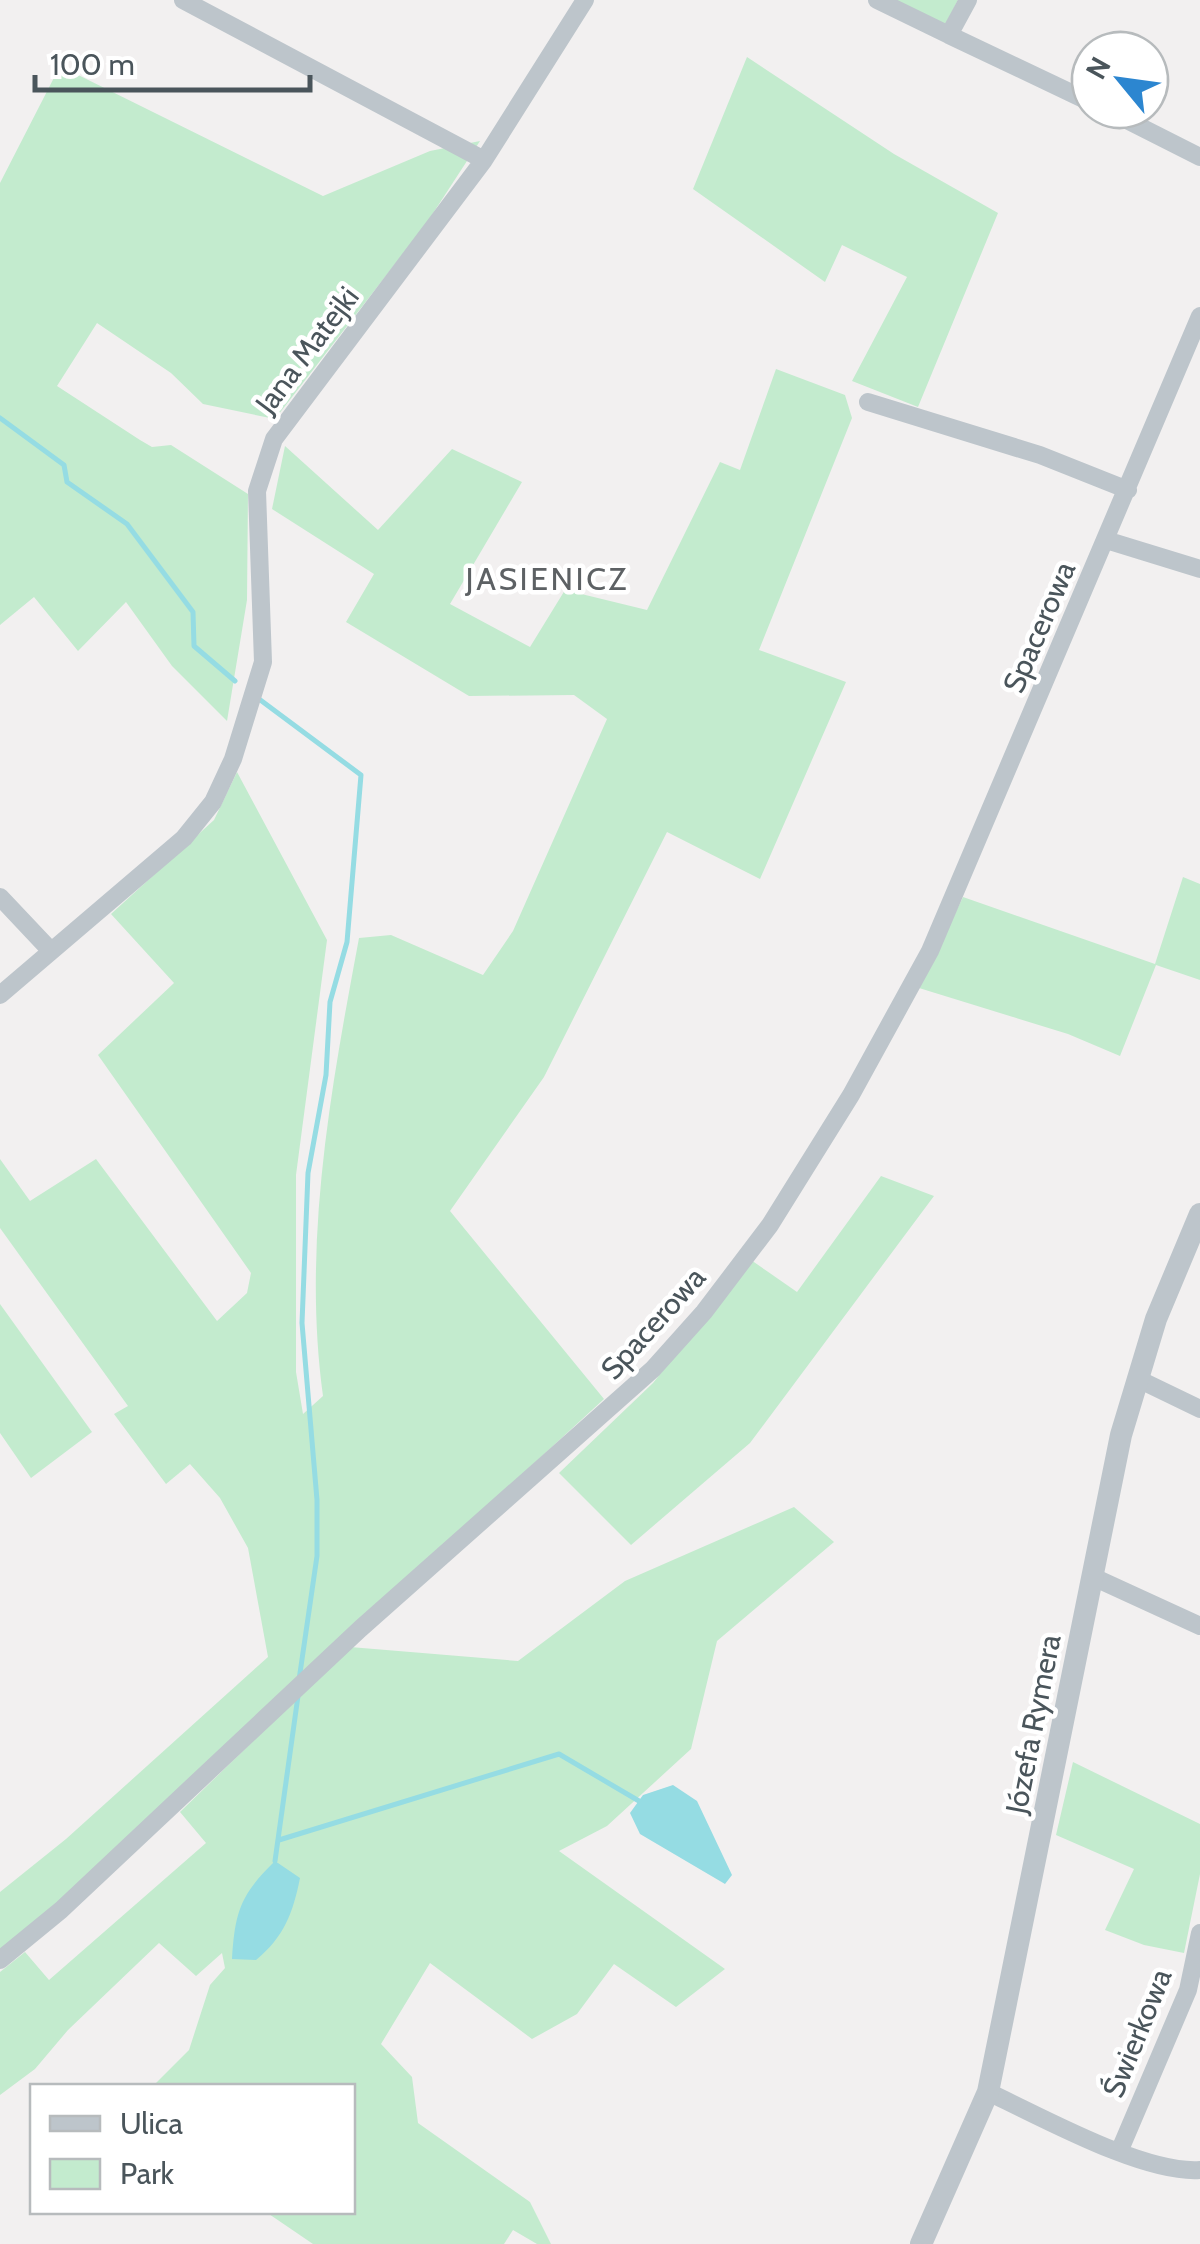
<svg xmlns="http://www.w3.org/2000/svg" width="1200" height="2244" font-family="Cabin,sans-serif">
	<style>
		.green { fill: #c3ebce }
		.water { fill: #95dce3 }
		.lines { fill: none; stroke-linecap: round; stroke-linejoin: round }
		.stream { stroke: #95dce3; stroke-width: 5 }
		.minor { stroke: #bdc5cb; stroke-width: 18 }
		.tertiary { stroke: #bdc5cb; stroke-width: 22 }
		.labels { text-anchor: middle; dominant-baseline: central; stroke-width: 9; stroke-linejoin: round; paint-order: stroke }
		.street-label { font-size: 30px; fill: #4a555b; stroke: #fff }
		.neighbourhood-label { font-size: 32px; letter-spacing: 2.5px; fill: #5d6164; stroke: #fff }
	</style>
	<rect width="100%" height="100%" fill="#f2f0f0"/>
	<path class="green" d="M892,0H958L945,25Z
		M747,57L894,154L998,213L918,407L852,381L907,277L842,245L825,282L693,189Z
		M60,66L323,196L430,151L480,141L426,224L275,419L203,404L171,373L97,323L57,386L140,440L152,447L171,445L248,494L247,600L227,721L172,666L126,602L78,651L34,597L0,625V183Z
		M776,369L845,395L852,418L759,650L846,682L760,879L667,832L544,1077L450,1211L604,1399L38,1920L0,1950V1892L66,1839L268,1657L248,1548L220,1498L190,1464L166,1484L114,1414L128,1406L0,1228V1159L30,1201L96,1159L217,1321L247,1293L251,1273L98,1055L174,983L111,914L214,820L237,772L327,940L296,1175V1372L303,1414L323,1396C302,1243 331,1088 359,938L391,935L483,975L513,931L607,719L574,695L469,696L346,622L374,574L272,509L285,446L378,530L452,449L522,482L450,604L530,647L565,590L647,610L720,462L740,470Z
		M1183,877L1200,884V980L1156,965L1120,1056L1068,1034L919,988L963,897L1155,964Z
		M881,1176L934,1196L750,1443L631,1545L559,1473L653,1383L751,1260L797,1292Z
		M0,1304L92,1432L31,1478L0,1433Z
		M794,1507L834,1542L717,1641L691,1749L607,1826L559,1851L725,1969L676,2007L614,1964L577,2014L532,2039L430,1963L381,2044L412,2077L418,2123L530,2202L551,2244H537L513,2230L504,2244H313L266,2212H352V2086H153L189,2050L210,1985L225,1968L222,1953L196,1976L159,1943L68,2030L35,2069L0,2095V1972L25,1952L49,1980L206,1843L180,1812L350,1647L518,1661L625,1581Z
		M1073,1762L1200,1824V1874L1184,1953L1144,1945L1105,1930L1134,1869L1056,1835Z"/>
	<path class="water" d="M673,1785L697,1801L732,1875L725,1884L640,1834L630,1813L643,1795Z
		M275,1861L300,1878C293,1913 284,1937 256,1960L232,1959C235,1912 240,1895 275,1861Z"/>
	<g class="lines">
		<path class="stream" d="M0,418L64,465L67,482L127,524L193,612L194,646L235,681
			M259,699L361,775L347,942L330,1002L326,1075L308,1173L302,1323L317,1500V1556L299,1680
			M279,1840L559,1754L639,1801
			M275,1861L298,1696"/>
		<path class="minor" d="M183,0L484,160
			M877,0L949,35
			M968,0L949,35L1090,102
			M1107,110L1200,157
			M868,402L1040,455L1128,490
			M1106,540L1200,569
			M0,897L51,951
			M0,995L184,838L213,802L233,759L263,662L257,491L274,439L484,160L585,0
			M1138,1379L1200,1409
			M1091,1576L1200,1626
			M0,1960L61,1910L360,1629L653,1369L704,1312L770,1225L851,1095L930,951L1200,316
			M988,2092C1040,2116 1143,2174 1200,2170
			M1119,2152L1188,1990L1200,1933"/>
		<path class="tertiary" d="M921,2244L988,2092L1121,1435L1156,1319L1200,1214"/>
	</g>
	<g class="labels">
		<g class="street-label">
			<text transform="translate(307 350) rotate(-53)">Jana Matejki</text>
			<text transform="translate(1039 627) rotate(-67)">Spacerowa</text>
			<text transform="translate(653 1323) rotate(-48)">Spacerowa</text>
			<text transform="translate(1033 1724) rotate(-79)">Józefa Rymera</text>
			<text transform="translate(1137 2033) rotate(-68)">Świerkowa</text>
		</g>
		<g class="neighbourhood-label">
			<text x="547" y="578">JASIENICZ</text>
		</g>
	</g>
	<rect x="30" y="2084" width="325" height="130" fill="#ffffff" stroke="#b7bbbd" stroke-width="2.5"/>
	<rect x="50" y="2116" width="50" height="15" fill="#bdc5cb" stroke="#b7bbbd" stroke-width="2.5"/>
	<text x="120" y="2134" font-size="30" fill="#4a555b">Ulica</text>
	<rect x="50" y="2159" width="50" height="30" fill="#c3ebce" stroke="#b7bbbd" stroke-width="2.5"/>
	<text x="120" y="2184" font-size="30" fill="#4a555b">Park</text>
	<g transform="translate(1120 80) rotate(299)"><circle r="48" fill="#ffffff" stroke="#b7bbbd" stroke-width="2.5"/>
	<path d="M0-8L18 38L0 25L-18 38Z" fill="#2c86d0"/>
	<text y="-15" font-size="28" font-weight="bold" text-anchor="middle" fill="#4a555b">N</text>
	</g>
	<path d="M35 75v15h275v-15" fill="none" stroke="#4a555b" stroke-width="5"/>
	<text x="50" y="75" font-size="30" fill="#4a555b" stroke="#ffffff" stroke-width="8" paint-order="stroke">100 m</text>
</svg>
